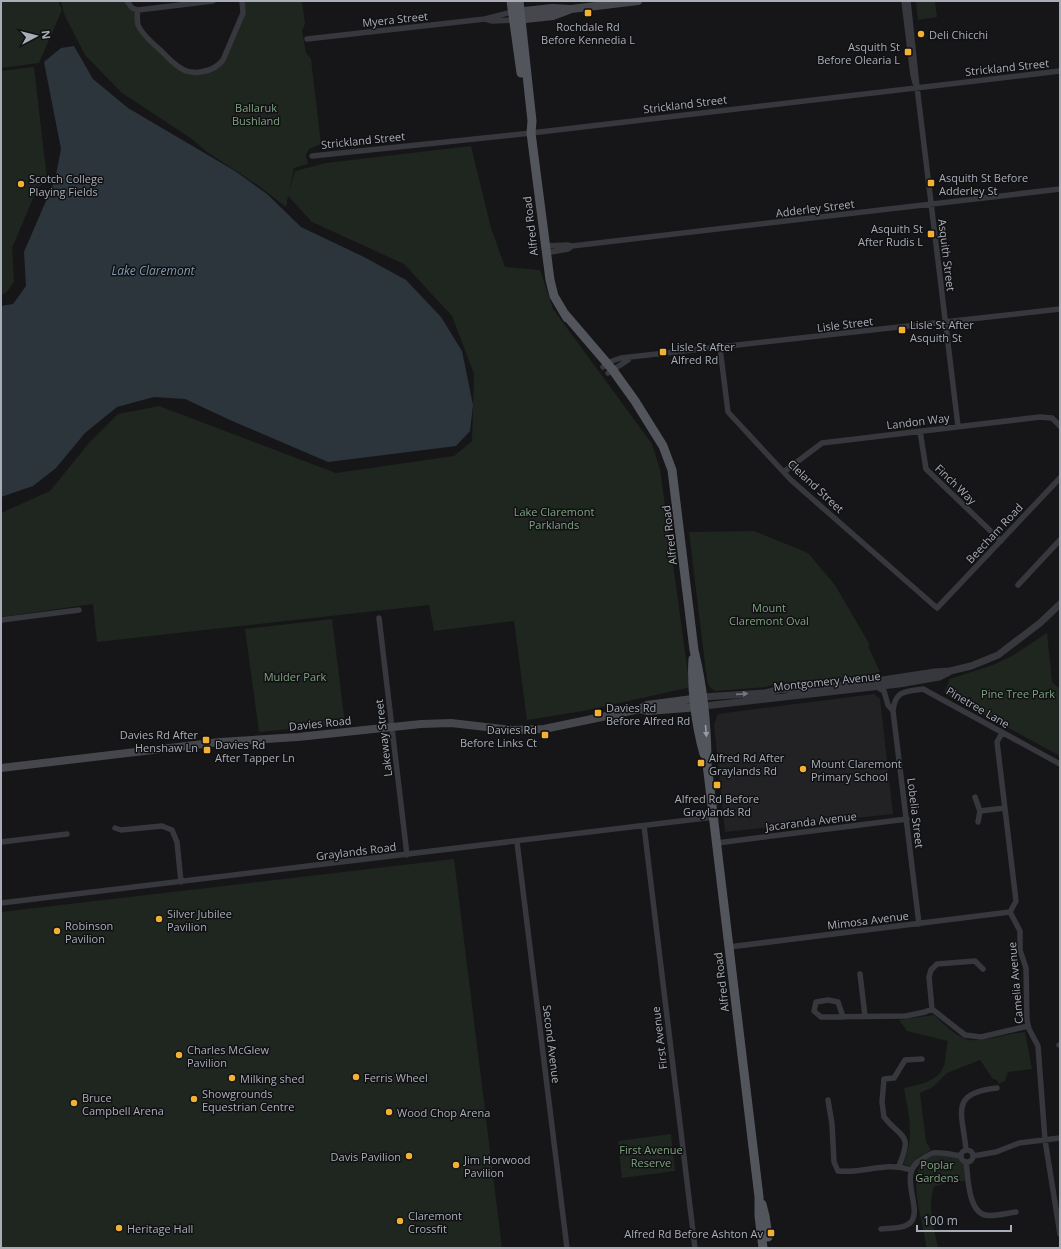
<svg xmlns="http://www.w3.org/2000/svg" width="1061" height="1249" font-family="'Open Sans',sans-serif">
	<style>
		.built { fill: #222225 }
		.green { fill: #1e261f }
		.water { fill: #2c353c }
		.lines { fill: none; stroke-linecap: round; stroke-linejoin: round }
		.minor { stroke: #37383d; stroke-width: 5.5 }
		.tertiary { stroke: #37383d; stroke-width: 7 }
		.secondary { stroke: #45474d; stroke-width: 8 }
		.primary { stroke: #53555c; stroke-width: 9 }
		.oneway { fill: #757881 }
		.oneway2 { fill: #979ba6 }
		.poi-dot { fill: #f2b134; stroke: #111113; stroke-width: 1.5 }
		.labels { text-anchor: middle; dominant-baseline: central; stroke-width: 3; stroke-linejoin: round; paint-order: stroke }
		.street-label { font-size: 11px; fill: #a8adb8; stroke: #111113 }
		.poi-label { font-size: 11px; fill: #a8adb8; stroke: #111113; text-anchor: start }
		.park-label { font-size: 11px; fill: #7fa381; stroke: #111113 }
		.water-label { font-size: 12px; font-style: italic; fill: #7f9bb3; stroke: #111113 }
	</style>
	<rect width="100%" height="100%" fill="#161618"/>
	<path class="built" d="M874,694L880,699L893,814L725,832L714,724L718,714Z"/>
	<path class="green" d="M1,1H58L62,10L39,63L1,68Z
		M61,1H127L138,10L139,26L152,42L188,71L218,66L243,12L242,1H302L305,24L302,30L306,53L311,59L321,144L309,149L306,155L308,164L294,168L289,192L295,171L326,163L471,146L491,228L505,267L540,270L553,309L652,444L660,469L689,681V686L687,688L583,711L527,720L514,621L434,631L429,605L97,642L93,604L1,617V513L50,491L89,443L118,414L159,406L336,473L454,456L472,441L474,374L452,316L404,264L312,222L288,196L286,207L259,186L207,152L192,139L122,93L85,55L64,14Z
		M916,1H935L937,17L918,20Z
		M34,67L47,179L37,189L12,248L14,282L6,293L1,294V71Z
		M754,531L808,553L835,585L870,645L868,646L880,672L867,676L791,684L778,683L766,687L715,691C707,687 707,680 706,672L689,532Z
		M332,619L345,724L259,732L245,629Z
		M1047,633L1052,682L1060,689V756L944,693L950,679L993,665L1012,656Z
		M454,859L502,1248H1V912Z
		M934,1015C943,1023 954,1035 966,1039C980,1044 1009,1033 1025,1032L1032,1069L1008,1072L1005,1081L999,1084L997,1080L993,1079L980,1060L947,1073L933,1087L920,1093L926,1142L931,1150L917,1158L911,1167L903,1164C915,1136 909,1117 904,1088C917,1085 938,1082 944,1066C946,1059 946,1049 948,1041L907,1031L899,1020Z
		M671,1134L675,1171L622,1178L618,1141Z
		M958,1155L964,1164L965,1181H951L934,1187C927,1205 934,1229 938,1247L941,1248H926C926,1226 900,1166 933,1156C940,1154 951,1155 958,1155Z"/>
	<path class="water" d="M74,46L93,79L128,108L235,171L267,194L301,227L364,257L406,280L441,317L462,351L473,405L470,431L456,446L328,462L230,420L185,399L154,397L117,407L85,433L56,468L33,486L1,497V306L13,304L26,286L24,252L55,180L61,149L44,62L61,48Z"/>
	<g class="lines">
		<path class="minor" d="M127,1L132,8L138,10L213,1
			M904,1L913,75L915,83
			M908,1L917,87L958,426
			M138,10C137,15 137,20 138,25C142,34 151,42 158,48C165,54 171,62 179,67C192,77 214,72 223,60L243,13L242,1
			M485,19L492,21L513,20
			M307,39L485,19L512,12
			M312,156L531,133L1060,71
			M544,246L567,245L572,246
			M545,253L568,249L572,246L1060,189
			M720,348L728,412L791,480L937,608L1060,478
			M603,367L612,361L621,358L1060,309
			M608,373L628,360
			M920,431L926,469L1001,541
			M785,471L822,443L1040,417L1052,418L1060,426
			M1018,585L1060,540
			M379,618L407,855
			M1,620L79,610
			M877,687L884,691L888,705L893,711L919,924
			M893,711C895,690 905,692 923,689L1060,764
			M1002,733L997,742L1016,901L1010,912L1020,931V950L1026,968L1027,1020L1029,1029L1038,1046L1045,1140L1060,1234
			M975,797L980,811L1005,808
			M978,822L980,811
			M644,826L695,1248
			M115,828L121,830L162,826L172,830L177,842L181,882
			M1,842L67,834
			M517,842L567,1248
			M717,843L907,819
			M1,903L714,817
			M729,947L1010,912
			M860,974L865,1016
			M932,1009L929,977L931,970L937,964L975,961L983,969
			M843,1017L838,1002L828,1000L816,1002L814,1011L821,1017L906,1016L925,1012L932,1009L965,1035L981,1037L1028,1026
			M1059,1045H1060
			M828,1100L832,1124L834,1162L838,1171C865,1174 884,1161 911,1170
			M966,1150C963,1114 948,1093 997,1088
			M961 1156a6 6 0 1 1 12 0a6 6 0 1 1-12 0Z
			M973,1156L996,1152L1019,1143L1060,1138
			M966,1162C968,1176 968,1211 985,1215C993,1217 1007,1213 1016,1212
			M899,1166C913,1132 902,1140 884,1117L882,1102L884,1079L894,1078L905,1060L922,1059
			M881,1229C891,1228 904,1229 911,1222C923,1207 896,1173 922,1159C925,1157 930,1154 933,1153C942,1152 953,1155 961,1156"/>
		<path class="tertiary" d="M703,697L765,693L782,689L799,690L870,682L935,672L950,671L971,666L998,655L1040,623L1060,604
			M704,706L899,684L939,677L949,672"/>
		<path class="secondary" d="M515,12L552,8L571,9L638,1
			M516,20L553,16L569,10
			M640,709L648,711L700,707
			M1,768L220,742L298,737L421,724L451,723L512,730L544,729L640,709L647,705L700,698"/>
		<path class="primary" d="M511,1L521,73
			M519,1L532,121L531,133L550,280L554,296L567,318
			M564,313L612,369L635,401L663,446L672,470L694,650C703,687 707,725 707,764L759,1197V1216L763,1248
			M693,659C691,688 696,726 704,754
			M762,1204L765,1216L768,1237"/>
	</g>
	<defs><path id="oneway-solid" d="M-6-.8H1V-3.2L6.5 0L1 3.2V.8H-6Z"/></defs>
	<use class="oneway" href="#oneway-solid" transform="translate(742 694) rotate(-4)"/>
	<use class="oneway2" href="#oneway-solid" transform="translate(706 731) rotate(85)"/>
	<g class="poi-dot">
		<rect x="584" y="9" width="8" height="8" rx="2"/>
		<circle cx="921" cy="34" r="4"/>
		<rect x="904" y="48" width="8" height="8" rx="2"/>
		<rect x="927" y="179" width="8" height="8" rx="2"/>
		<circle cx="21" cy="184" r="4"/>
		<rect x="927" y="230" width="8" height="8" rx="2"/>
		<rect x="898" y="326" width="8" height="8" rx="2"/>
		<rect x="659" y="348" width="8" height="8" rx="2"/>
		<rect x="594" y="709" width="8" height="8" rx="2"/>
		<rect x="541" y="731" width="8" height="8" rx="2"/>
		<rect x="202" y="736" width="8" height="8" rx="2"/>
		<rect x="203" y="746" width="8" height="8" rx="2"/>
		<rect x="697" y="759" width="8" height="8" rx="2"/>
		<circle cx="803" cy="769" r="4"/>
		<rect x="713" y="781" width="8" height="8" rx="2"/>
		<circle cx="159" cy="919" r="4"/>
		<circle cx="57" cy="931" r="4"/>
		<circle cx="179" cy="1055" r="4"/>
		<circle cx="356" cy="1077" r="4"/>
		<circle cx="232" cy="1078" r="4"/>
		<circle cx="194" cy="1099" r="4"/>
		<circle cx="74" cy="1103" r="4"/>
		<circle cx="389" cy="1112" r="4"/>
		<circle cx="409" cy="1156" r="4"/>
		<circle cx="456" cy="1165" r="4"/>
		<circle cx="400" cy="1221" r="4"/>
		<circle cx="119" cy="1228" r="4"/>
		<rect x="767" y="1229" width="8" height="8" rx="2"/>
	</g>
	<g class="labels">
		<g class="street-label">
			<text transform="translate(395 19) rotate(-6)">Myera Street</text>
			<text transform="translate(1007 67) rotate(-6)">Strickland Street</text>
			<text transform="translate(685 104) rotate(-7)">Strickland Street</text>
			<text transform="translate(363 140) rotate(-6)">Strickland Street</text>
			<text transform="translate(815 208) rotate(-7)">Adderley Street</text>
			<text transform="translate(530 226) rotate(-97)">Alfred Road</text>
			<text transform="translate(947 255) rotate(83)">Asquith Street</text>
			<text transform="translate(845 324) rotate(-7)">Lisle Street</text>
			<text transform="translate(918 421) rotate(-7)">Landon Way</text>
			<text transform="translate(956 484) rotate(44)">Finch Way</text>
			<text transform="translate(816 486) rotate(43)">Cleland Street</text>
			<text transform="translate(994 533) rotate(-47)">Beecham Road</text>
			<text transform="translate(669 535) rotate(-97)">Alfred Road</text>
			<text transform="translate(827 681) rotate(-6)">Montgomery Avenue</text>
			<text transform="translate(978 707) rotate(30)">Pinetree Lane</text>
			<text transform="translate(320 723) rotate(-6)">Davies Road</text>
			<text transform="translate(383 738) rotate(-97)">Lakeway Street</text>
			<text transform="translate(916 813) rotate(83)">Lobelia Street</text>
			<text transform="translate(811 821) rotate(-7)">Jacaranda Avenue</text>
			<text transform="translate(356 851) rotate(-7)">Graylands Road</text>
			<text transform="translate(868 920) rotate(-7)">Mimosa Avenue</text>
			<text transform="translate(721 982) rotate(-97)">Alfred Road</text>
			<text transform="translate(1015 983) rotate(-95)">Camelia Avenue</text>
			<text transform="translate(659 1038) rotate(-97)">First Avenue</text>
			<text transform="translate(552 1044) rotate(83)">Second Avenue</text>
		</g>
		<g class="poi-label">
			<text x="588" y="26" text-anchor="middle">Rochdale Rd<tspan x="588" dy="13">Before Kennedia L</tspan></text>
			<text x="929" y="34">Deli Chicchi</text>
			<text x="900" y="46" text-anchor="end">Asquith St<tspan x="900" dy="13">Before Olearia L</tspan></text>
			<text x="939" y="177">Asquith St Before<tspan x="939" dy="13">Adderley St</tspan></text>
			<text x="29" y="178">Scotch College<tspan x="29" dy="13">Playing Fields</tspan></text>
			<text x="923" y="228" text-anchor="end">Asquith St<tspan x="923" dy="13">After Rudis L</tspan></text>
			<text x="910" y="324">Lisle St After<tspan x="910" dy="13">Asquith St</tspan></text>
			<text x="671" y="346">Lisle St After<tspan x="671" dy="13">Alfred Rd</tspan></text>
			<text x="606" y="707">Davies Rd<tspan x="606" dy="13">Before Alfred Rd</tspan></text>
			<text x="537" y="729" text-anchor="end">Davies Rd<tspan x="537" dy="13">Before Links Ct</tspan></text>
			<text x="198" y="734" text-anchor="end">Davies Rd After<tspan x="198" dy="13">Henshaw Ln</tspan></text>
			<text x="215" y="744">Davies Rd<tspan x="215" dy="13">After Tapper Ln</tspan></text>
			<text x="709" y="757">Alfred Rd After<tspan x="709" dy="13">Graylands Rd</tspan></text>
			<text x="811" y="763">Mount Claremont<tspan x="811" dy="13">Primary School</tspan></text>
			<text x="717" y="798" text-anchor="middle">Alfred Rd Before<tspan x="717" dy="13">Graylands Rd</tspan></text>
			<text x="167" y="913">Silver Jubilee<tspan x="167" dy="13">Pavilion</tspan></text>
			<text x="65" y="925">Robinson<tspan x="65" dy="13">Pavilion</tspan></text>
			<text x="187" y="1049">Charles McGlew<tspan x="187" dy="13">Pavilion</tspan></text>
			<text x="364" y="1077">Ferris Wheel</text>
			<text x="240" y="1078">Milking shed</text>
			<text x="202" y="1093">Showgrounds<tspan x="202" dy="13">Equestrian Centre</tspan></text>
			<text x="82" y="1097">Bruce<tspan x="82" dy="13">Campbell Arena</tspan></text>
			<text x="397" y="1112">Wood Chop Arena</text>
			<text x="401" y="1156" text-anchor="end">Davis Pavilion</text>
			<text x="464" y="1159">Jim Horwood<tspan x="464" dy="13">Pavilion</tspan></text>
			<text x="408" y="1215">Claremont<tspan x="408" dy="13">Crossfit</tspan></text>
			<text x="127" y="1228">Heritage Hall</text>
			<text x="763" y="1233" text-anchor="end">Alfred Rd Before Ashton Av</text>
		</g>
		<g class="park-label">
			<text x="256" y="107">Ballaruk<tspan x="256" dy="13">Bushland</tspan></text>
			<text x="554" y="511">Lake Claremont<tspan x="554" dy="13">Parklands</tspan></text>
			<text x="769" y="607">Mount<tspan x="769" dy="13">Claremont Oval</tspan></text>
			<text x="295" y="676">Mulder Park</text>
			<text x="1018" y="693">Pine Tree Park</text>
			<text x="651" y="1149">First Avenue<tspan x="651" dy="13">Reserve</tspan></text>
			<text x="937" y="1164">Poplar<tspan x="937" dy="13">Gardens</tspan></text>
		</g>
		<g class="water-label">
			<text x="153" y="270">Lake Claremont</text>
		</g>
	</g>
	<rect width="1061" height="1249" fill="none" stroke="#a8adb8" stroke-width="4"/>
	<g transform="translate(36 36) rotate(83)" stroke="#111113" stroke-width="3" paint-order="stroke">
	<path d="M0-3L7 15L0 10L-7 15Z" fill="#a8adb8"/>
	<text y="-6" font-size="11" font-weight="bold" text-anchor="middle" fill="#a8adb8">N</text>
	</g>
	<path d="M917 1225v6h94v-6" fill="none" stroke="#a8adb8" stroke-width="2"/>
	<text x="923" y="1225" font-size="12" fill="#a8adb8" stroke="#111113" stroke-width="3" paint-order="stroke">100 m</text>
</svg>
